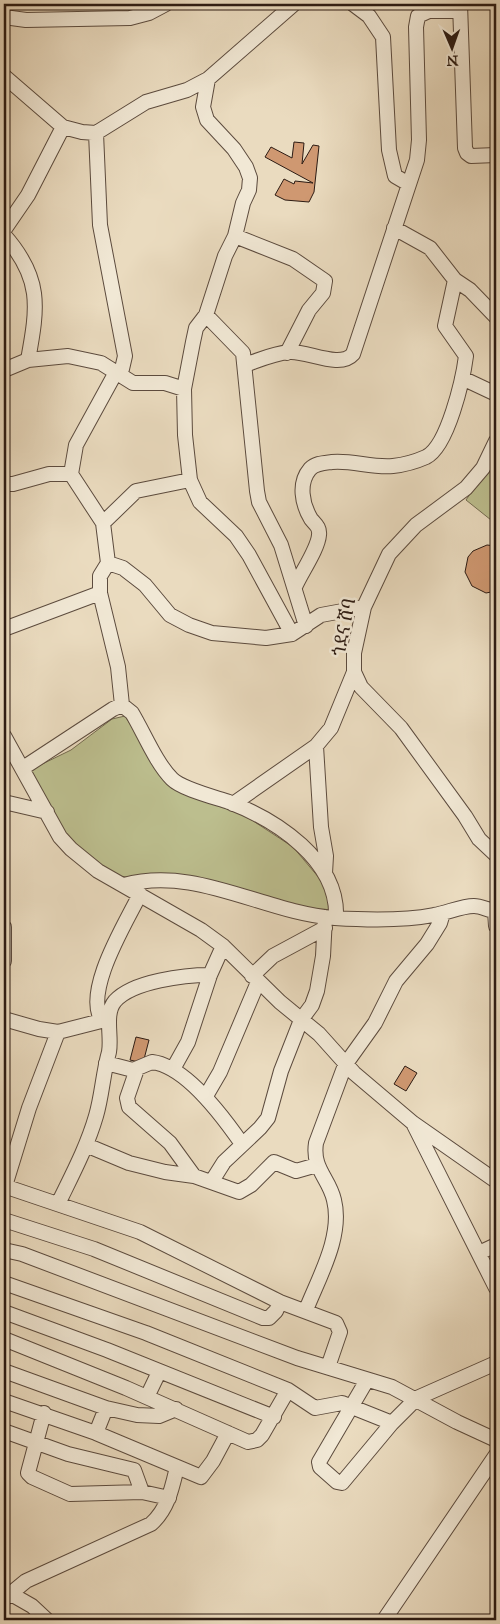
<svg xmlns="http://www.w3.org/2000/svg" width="500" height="1624" font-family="'IM FELL Great Primer','Noto Serif Ethiopic',serif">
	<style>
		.green { fill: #bcbe8e; stroke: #746c50 }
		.building { fill: #cf9871; stroke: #2c1b13 }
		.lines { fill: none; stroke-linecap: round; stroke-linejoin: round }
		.minor-casing { stroke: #5c4b3e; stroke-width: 16 }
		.minor { stroke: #f1e8d5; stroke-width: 14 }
		.labels { text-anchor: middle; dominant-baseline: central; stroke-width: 5; stroke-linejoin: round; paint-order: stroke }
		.street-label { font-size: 18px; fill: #2c1b13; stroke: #f1e8d5 }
	</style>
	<rect width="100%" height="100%" fill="#eadbbf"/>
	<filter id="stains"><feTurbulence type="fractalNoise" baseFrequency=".004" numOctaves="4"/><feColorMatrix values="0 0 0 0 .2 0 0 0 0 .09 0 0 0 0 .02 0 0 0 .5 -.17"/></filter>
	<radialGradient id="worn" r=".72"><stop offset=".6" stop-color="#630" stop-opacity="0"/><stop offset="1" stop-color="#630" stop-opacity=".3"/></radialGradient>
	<path class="green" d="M496,456V524L466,500Z
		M125,716L171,788L241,813L293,847L320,879L330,898V917L201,885L107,875L66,844L30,770L71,750L112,719Z"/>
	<path class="building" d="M294,142L304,143L302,164L313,145L319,146L314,192L309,202L285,200L275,195L284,179L294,184L295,181L313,183L265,157L271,147L292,158Z
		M487,545L496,546V591L486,593L472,586L465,572L468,557L473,551Z
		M136,1037L149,1040L143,1063L130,1060Z
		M405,1066L417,1073L406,1091L394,1084Z"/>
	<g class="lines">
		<defs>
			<path id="minor" d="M353,4L369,16L383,37L389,150L395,176L407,183
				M460,4L465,148L467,153L471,156L496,155
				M4,17L26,20L130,18L149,13L166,4
				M4,76L63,127L82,132L96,133L146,102L187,90L208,79L294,4
				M208,79L203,107L207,120L234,149L246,167L250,178L249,190L243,203L235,236L225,256L206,315L196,328L193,342L184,389L185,435L190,480L200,502L236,536L249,555L292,634
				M96,133L100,225L125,356L122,369L116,372L76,445L71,474L103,523L108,563L100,576V593L118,667L122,705
				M394,228L430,248L455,280L470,290L496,317
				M4,230L28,195L63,127
				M4,235C42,278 38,306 28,360
				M235,236L293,259L325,281L323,293L309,310L287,353
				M206,315L243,353L257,491L259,502L281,545L306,626
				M245,365C259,360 274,353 290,352C308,351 340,369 353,354L417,160L419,140L416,27L418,16L429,11H460
				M4,370L28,360L68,356L101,363L133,383H165L184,389
				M462,378L496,394
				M496,441L483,468L466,488L416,525L389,554L364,607L354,653V672L361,687L401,728L465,816L479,839L496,855
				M4,484H13L49,474H71
				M103,523L136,491L190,480
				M108,563L123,568L145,585L170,615L189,625L212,633L266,638L292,634L321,615L364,607
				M295,587C301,573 318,549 319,535C320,527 315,524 311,519C302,504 298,483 310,469C316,463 324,463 332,462C352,460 372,468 393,466C402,465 417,461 426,457C448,446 463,379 466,356L445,326L455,280
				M4,629L100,593
				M4,736L60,837L71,849L98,871L201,930L223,946L280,1002L319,1034L354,1073L413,1123L496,1181
				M316,746L321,827L326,856L325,873
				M23,768L113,709L122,705L132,713C144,733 156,763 172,779C182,789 214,797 229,802C276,820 339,860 336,918
				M4,802L47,812
				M233,804L316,746L331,728L354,672
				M124,885C196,865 264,913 335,918C366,920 403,921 434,915C447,913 461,906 474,906C482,906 489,911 496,911
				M495,911L496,926
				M4,927V961
				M252,976L273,956L325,928
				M4,1019L39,1029L58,1032L109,1019
				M102,1021C83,991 126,923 140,894
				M106,1063L133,1070L152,1062C186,1066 224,1118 242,1144
				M137,1069L127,1098L129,1107L170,1143L194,1176
				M173,1069L188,1042L210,975L223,946
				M206,1096L220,1072L258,982
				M413,1123L496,1288
				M86,1145L129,1163L165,1172L194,1176L239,1192L251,1185L274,1162L296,1171L317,1165
				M212,1181L224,1162L260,1128L268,1118L281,1071L301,1020L312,1005L317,991L323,956L325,917
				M4,1186L140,1232L280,1302L336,1323L340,1332L328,1367
				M5,1186L29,1108L58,1032
				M58,1204C72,1175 87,1147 96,1116C102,1096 103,1073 109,1052C112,1036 104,1014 115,1001C133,981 185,975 210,975
				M4,1220L94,1249L263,1318H269L276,1311L280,1302
				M4,1250L22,1254L297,1358L392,1387L457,1422L496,1440
				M479,1253L496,1245
				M4,1283L146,1333L288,1390L315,1408L342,1403L392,1423L417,1398L496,1363
				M306,1310C319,1277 343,1236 334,1200C329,1178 312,1169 316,1143L345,1065L375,1023L396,981L427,944L440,923L443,913
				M4,1312L107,1350L274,1417
				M4,1339L126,1388L248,1442L257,1440L262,1435L288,1390
				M4,1371L106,1408L137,1415L159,1416L176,1409
				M367,1380L319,1462L320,1467L337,1482L342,1483L392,1423
				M147,1397L159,1372
				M4,1401L96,1433L201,1477L213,1461L228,1433
				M44,1413L29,1469L28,1473L32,1477L70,1494L142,1492
				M4,1431L68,1454L134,1470L142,1492L169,1498
				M96,1433L106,1408
				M4,1590L32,1606L47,1620
				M4,1599L26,1581L151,1524C168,1509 172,1488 177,1467
				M384,1620L496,1455"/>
		</defs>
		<use href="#minor" class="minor-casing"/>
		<use href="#minor" class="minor"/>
	</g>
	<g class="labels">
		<g class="street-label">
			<text transform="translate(344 627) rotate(-79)">ጎደና ሸባ</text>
		</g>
	</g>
	<rect width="500" height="1624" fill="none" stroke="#eadbbf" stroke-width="20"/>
	<rect x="5" y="5" width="490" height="1614" fill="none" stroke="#2c1b13" stroke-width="2.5"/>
	<rect x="10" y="10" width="480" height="1604" fill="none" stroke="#2c1b13"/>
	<g transform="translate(452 48) rotate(178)" stroke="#f1e8d5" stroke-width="4" paint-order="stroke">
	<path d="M0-4L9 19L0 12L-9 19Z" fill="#2c1b13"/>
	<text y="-8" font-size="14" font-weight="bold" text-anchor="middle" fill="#2c1b13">N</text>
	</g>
	<rect width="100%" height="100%" filter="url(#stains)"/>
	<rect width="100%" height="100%" fill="url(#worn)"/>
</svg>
